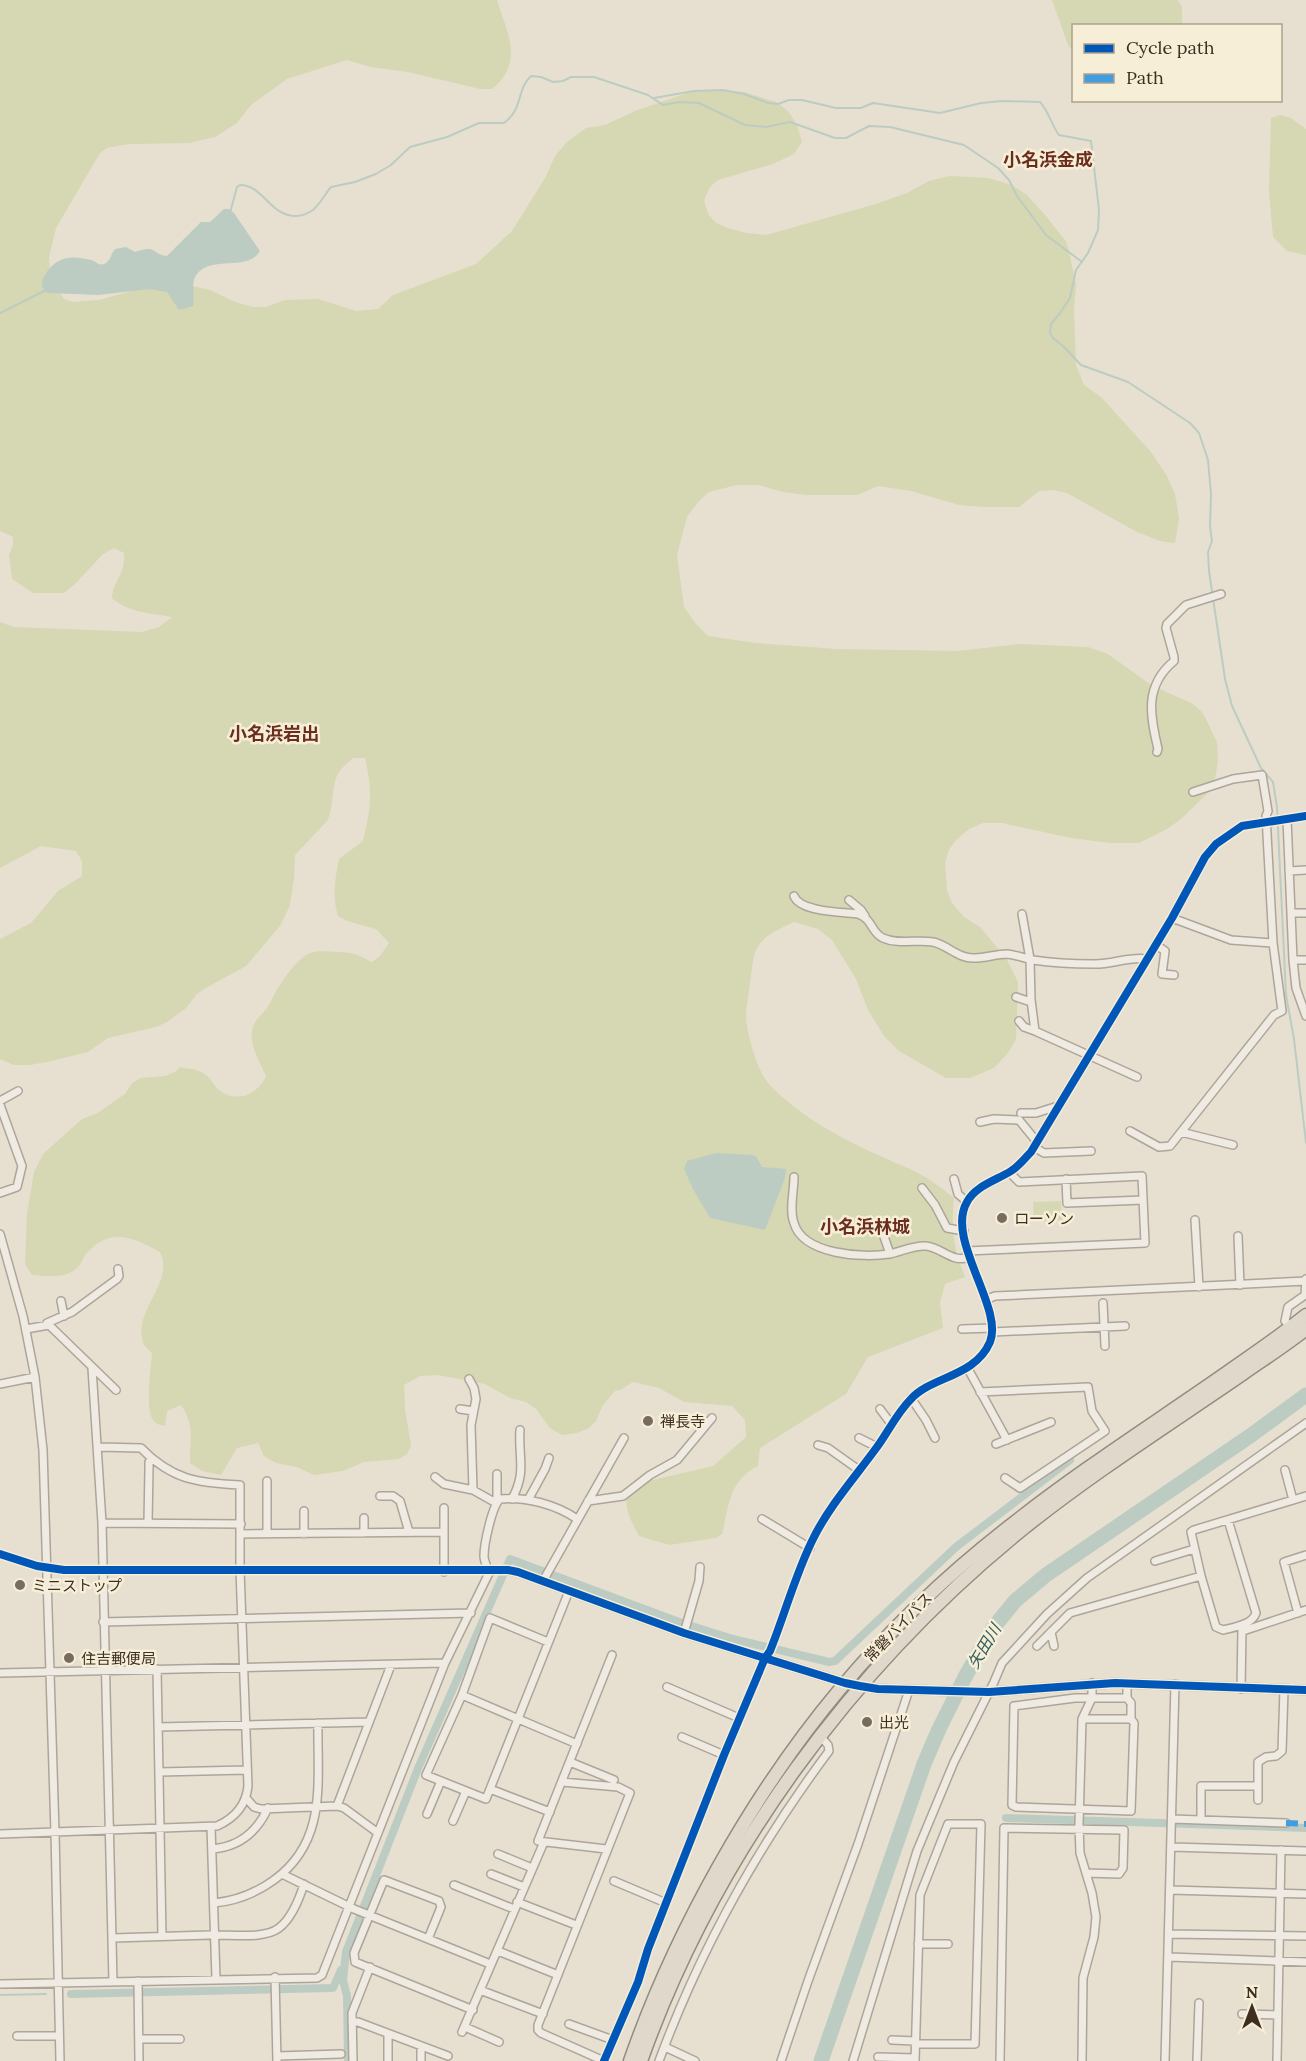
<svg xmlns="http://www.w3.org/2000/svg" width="1306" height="2061" font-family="Lora,'Noto Sans JP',serif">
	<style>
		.green { fill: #d6d7b3 }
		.water { fill: #bcccc2 }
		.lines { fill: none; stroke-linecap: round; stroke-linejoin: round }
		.stream { stroke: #bcccc2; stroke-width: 2 }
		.canal { stroke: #bcccc2; stroke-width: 8 }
		.river { stroke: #bcccc2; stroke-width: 15 }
		.minor-casing { stroke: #ada599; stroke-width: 10 }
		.tertiary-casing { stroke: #ada599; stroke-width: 11 }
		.trunk-casing { stroke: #928b80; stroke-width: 15 }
		.minor { stroke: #efebe3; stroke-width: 7 }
		.tertiary { stroke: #efebe3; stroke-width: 8 }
		.trunk { stroke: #e0d9cb; stroke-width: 12 }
		.quiet { stroke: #3f9de0; stroke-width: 6; stroke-dasharray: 12 6; stroke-linecap: butt }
		.cycleway-casing { stroke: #f7eed8; stroke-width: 11 }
		.cycleway { stroke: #0057b8; stroke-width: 8 }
		.poi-dot { fill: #786c5e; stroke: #f7eed8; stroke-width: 2 }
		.labels { text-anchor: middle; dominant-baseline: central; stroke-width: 5; stroke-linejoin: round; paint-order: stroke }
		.poi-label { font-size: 15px; fill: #3d2e20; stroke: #f7eed8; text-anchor: start }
		.street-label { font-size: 15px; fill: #3d2e20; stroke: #f7eed8 }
		.water-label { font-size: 16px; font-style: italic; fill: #2f5d5a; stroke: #f7eed8 }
		.quarter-label { font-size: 18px; font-weight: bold; fill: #6b2e1e; stroke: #f7eed8 }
	</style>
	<rect width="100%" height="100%" fill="#e7e0d1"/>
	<path class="green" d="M0,0H497C507,33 525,62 492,89H480L408,72L370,67L347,60L287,79L251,105L237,123L215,137L189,143L129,144L107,148L100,153L56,228L49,258L50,273L57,290L64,299L73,302L99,300L153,285L179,283L210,290L235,302L253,307H266L285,300L318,299L356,311L378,309L393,295L476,264L512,231L545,178L555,156L567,142L586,128L605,125L635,111L690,92L718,90L744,92L776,102L788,111L797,125L802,142L794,154L773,164L718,180L710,187L704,200L708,214L716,223L728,228L746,233L766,235L876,204L907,193L929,181L950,176L988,178L1012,185L1027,195L1046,216L1067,243L1076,284L1074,310L1076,365L1084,385L1101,397L1151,452L1167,476L1175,494L1179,518L1175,543L1160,541L1137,532L1067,493L1053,490L1039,491L1019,507H983L959,505L911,491L878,486L857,495H806L783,492L759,485H737L709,492L698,502L687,517L677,555L684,607L696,624L708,636L756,643L837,649L957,651L1021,644L1088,647L1108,654L1151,685L1193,704L1203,713L1217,742L1218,762L1213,788L1181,819L1167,829L1139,843H1110L1071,838L1002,823H983L969,829L956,840L949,850L945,862L947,891L952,903L964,917L980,927L1006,958L1018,982L1016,1040L1007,1054L994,1068L970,1078H946L899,1051L884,1036L868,1010L856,979L832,940L818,929L794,922C750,942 755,947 749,992C748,999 746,1007 746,1014C746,1032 757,1070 768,1083C799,1117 846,1141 887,1159C897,1164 907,1167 916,1172C930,1179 942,1188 954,1198C951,1233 953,1245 965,1277L945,1284L940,1303L943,1328L868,1357L846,1394L760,1448L758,1466C729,1480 729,1506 722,1534L716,1538L669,1545L639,1536C631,1520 622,1507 629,1489L644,1482L713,1466L746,1437L745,1420L732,1406L684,1402L659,1388L633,1382L620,1390L615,1391L603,1405L596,1421L589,1428L577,1433L562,1435L550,1428L536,1409L526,1402L510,1398L485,1384L438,1375L420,1376L404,1385L405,1409L411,1446L407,1454L399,1459L364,1462L343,1471L314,1475L297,1467L276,1463L264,1456L258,1443L237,1448L221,1475L202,1471L190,1463C189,1439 196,1427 181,1405L167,1411L165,1426C160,1425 156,1424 153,1420C145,1409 151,1367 152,1353C149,1350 144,1346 143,1342C133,1310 175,1282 160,1252C134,1238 111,1227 88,1252C83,1256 82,1264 77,1268C65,1279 47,1276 32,1275L25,1264L27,1214L34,1172L43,1154L82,1119L98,1113L116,1100L125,1094L132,1083L141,1078L165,1076L175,1072L180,1067C188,1069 197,1069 203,1073C211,1077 213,1085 219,1090C237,1104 258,1094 266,1076C260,1062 250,1047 252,1032C253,1019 263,1015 269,1005C276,990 295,957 313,952C319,950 343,952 350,953C357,954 365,959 372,962L380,956L389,943L376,929L347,921L338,916C332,896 335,880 339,859L363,841C371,808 373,792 365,758H353C349,762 342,767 339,772C330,787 335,806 327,821L295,855L294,878L290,905L280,926L246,966L206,988L197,994L186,1008L167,1022L156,1027L108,1038L88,1052L47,1062L30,1065H14L0,1059V939L31,923L58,891L82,876V861L76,851L41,846L0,868V622L14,627L142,632L159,627L172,617C151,613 129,613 112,598C113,580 126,574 124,553L114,548L103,554L75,584L64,593H33L12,579L9,555L13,545V537L0,531Z
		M1052,0H1178L1182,7V25L1074,26L1073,51L1068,45Z
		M1280,115L1291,118L1306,129V255L1287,251L1273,237L1269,191L1271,118Z
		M1061,1201L1062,1220L1034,1222L1033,1202Z"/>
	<path class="water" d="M224,209H229L234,213L260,251C247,273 208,253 195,277C191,285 195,297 193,306L179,310L167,292L149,289L98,295L49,293L46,292C41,287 41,281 45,275C56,256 71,255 91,260C96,261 98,266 104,264C110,262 111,254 115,249L126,247L135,252C158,244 150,254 167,256L201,222H210Z
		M716,1153L752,1155L756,1156L762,1167L786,1169L785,1178L765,1230L710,1218L693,1189L684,1169L687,1161Z"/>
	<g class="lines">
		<path class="stream" d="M654,98L694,91L723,90L744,94L768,103L778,104L789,100H802L836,108H861L873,103L940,113L981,103L1002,101L1040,102C1049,112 1051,124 1059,135L1091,141L1099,210L1098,230L1088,253L1076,270L1070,298L1060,313L1051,324L1050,333L1053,338L1063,346L1081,365L1128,382L1190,423L1199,433L1208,460L1211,494L1210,527L1212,541L1208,552L1209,571L1225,679L1232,706L1261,768L1273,782L1277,807L1286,995L1294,1039L1306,1143
			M230,213L237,187L240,185C264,185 269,216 296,216C303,216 307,214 313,210C320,204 325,194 331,187L355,182L376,174L391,165L410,147L447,137L479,123H504C524,108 516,90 531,76L541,77L553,82L563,81L571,77H594L648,95L663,105L680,102L699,103L745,125L766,127L790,122L835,138H846L869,126L890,127L964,145L998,168L1009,180L1017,196L1046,235L1082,262
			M0,313L46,290
			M0,1995L46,1994"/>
		<path class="canal" d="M1006,1818L1306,1828
			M71,1994L333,1988L341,1970
			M348,2061L347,1996L343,1980L346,1952L419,1766L510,1559L682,1623L733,1639L829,1662L835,1661L956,1547L1070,1460"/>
		<path class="river" d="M821,2061L924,1764L939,1729L965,1677L993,1628L1015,1601L1046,1575L1250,1436L1306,1395"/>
		<defs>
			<path id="minor" d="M1157,752L1158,749C1150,715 1144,686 1174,661V657L1166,628L1167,624L1186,605L1221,594
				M1287,819L1293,960L1296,988L1306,1016
				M1289,871L1306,870
				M794,896C800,912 842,912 858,914C873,919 871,933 883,938C898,945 917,939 933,942C948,945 958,959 975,958C986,958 996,954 1007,954C1016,955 1024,958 1033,960C1053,963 1073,964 1093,964C1111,965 1129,956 1147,959
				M849,900L861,910L865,916
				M1291,913H1306
				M1022,914L1030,959L1031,1000L1035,1031L1137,1077
				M1172,918L1231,940L1273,943
				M1156,945L1165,951L1162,974L1174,975
				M1293,960H1306
				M1016,997L1031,1002
				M1019,1021L1024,1027L1035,1031
				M0,1101L18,1091
				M0,1105L22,1166L17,1187L0,1193
				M1021,1113H1036L1058,1106
				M980,1122L994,1119L1019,1120L1037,1142
				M1130,1131L1159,1147L1170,1146L1274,1015L1282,1011L1273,943L1266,816L1268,811L1262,775L1233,779L1193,792
				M1181,1132L1233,1145
				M1034,1147L1044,1153L1091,1151
				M794,1177C794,1191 789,1210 794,1223C803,1255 863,1258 889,1254C901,1252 913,1245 926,1246C937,1247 945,1255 956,1258C960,1259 965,1258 970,1258
				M954,1179L958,1194L967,1202
				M1066,1179L1067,1203L1143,1200
				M922,1188L935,1205L947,1228L964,1231
				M1195,1220L1199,1287
				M880,1225L890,1254
				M0,1234L23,1316L35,1377L43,1450L55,1832L60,2061
				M1238,1236L1240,1285
				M967,1251L1145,1243L1142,1176L1019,1182L1009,1172
				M985,1300L995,1296L1306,1281
				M61,1301L64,1316
				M1103,1303L1105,1346
				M1291,1327L1285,1321L1288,1307L1305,1295L1306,1279
				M26,1329L49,1325
				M962,1329L992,1328
				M993,1332L1125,1326
				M967,1367L1007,1440
				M92,1368L102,1523L113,1982
				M469,1379L474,1388L476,1399L471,1425L473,1490
				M0,1384L35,1377
				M116,1390L47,1323L72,1312L117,1279L119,1276L118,1269
				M980,1392L1088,1387L1092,1411L1105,1431L1020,1488L1005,1478
				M911,1398L926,1420L935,1438
				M460,1409L473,1411
				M880,1409L892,1425
				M859,1438L877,1447
				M996,1444L1051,1422
				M818,1445L828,1448L859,1470
				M1285,1470L1293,1500
				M435,1477L444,1484L473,1490L496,1503
				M380,1496H393L400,1501L409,1532
				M512,1499C527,1471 518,1458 520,1430
				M528,1500L545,1469L549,1458
				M588,1501L623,1496L650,1475L677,1460L712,1418
				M497,1502V1474
				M304,1511V1534
				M364,1518V1533
				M762,1519L810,1548
				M1228,1520L1256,1613C1252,1625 1234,1627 1223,1630L1216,1627L1201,1576L1191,1532L1194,1530L1306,1496
				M102,1523L241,1524
				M148,1523L149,1468V1462L152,1459
				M241,1534L444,1532
				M267,1534V1481
				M0,1554L37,1566L64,1570H508
				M1155,1561L1194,1549
				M488,1571C487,1566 484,1561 484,1556C484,1544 492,1506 500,1499C525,1496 557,1505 577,1519
				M444,1572V1508
				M543,1581L624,1438
				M1298,1613L1284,1562L1306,1555
				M103,1622L471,1613
				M1243,1631L1306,1610
				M1051,1632L1054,1646
				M684,1633L699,1581L700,1567
				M548,1642L490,1618L462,1695L426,1775L486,1799L569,1591
				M1037,1646L1070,1613L1201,1576
				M157,1669L162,1936
				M0,1673L445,1663
				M1127,1683V1698L1131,1703V1719
				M667,1687L739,1718
				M1241,1689L1242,1628
				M462,1695L577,1744
				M1082,1719H1131L1134,1723L1131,1811L1016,1807L1012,1805L1014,1706L1075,1698H1127
				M158,1727L369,1722
				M682,1737L724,1755
				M570,1762L614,1780
				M159,1772L247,1770
				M562,1782L618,1787L630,1793L538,2025V2030L541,2033L604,2061
				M490,1789L550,1812
				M247,1799L254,1807L261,1809L337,1806L391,1665
				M1258,1800V1762L1266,1757L1276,1756L1282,1751L1284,1690
				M337,1806L344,1808L378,1833
				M427,1814L441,1781
				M1172,1819L1286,1823
				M1201,1820V1786H1258
				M453,1821L466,1791
				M211,1827L216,1979
				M0,1834L217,1826C235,1818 246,1806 248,1786L240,1570V1485C198,1483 172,1480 141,1448L98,1447
				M1172,1847L1306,1851
				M212,1849C239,1847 257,1832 268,1808
				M606,1849L538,1841L612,1655
				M498,1854L532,1868
				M282,1874L354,1909L490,1964
				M491,1874L524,1887
				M614,1881L666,1903
				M454,1885L514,1909
				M1171,1890L1306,1894
				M517,1902L576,1925
				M214,1903C236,1901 256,1893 274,1880C328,1841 317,1782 318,1723
				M1170,1934L1306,1936
				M113,1938C145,1937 178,1936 210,1935C229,1934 263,1940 279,1928C292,1918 299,1900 304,1884
				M428,1939L441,1907L439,1901L384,1880L354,1953L355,1962L473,2010
				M918,1944H948
				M498,1951L558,1975
				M1169,1957L1306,1962
				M275,1977L277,2061
				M138,1981L139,2061
				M0,1984L317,1978L322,1975L445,1663L490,1571
				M480,1990L543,2014
				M1242,2014L1278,2015
				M352,2022H358L448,2056
				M569,2024L613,2040
				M465,2027L499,2042
				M462,2032L544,1842
				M388,2034V2061
				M17,2036H59
				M139,2039H180
				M892,2040L915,2041
				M421,2046V2061
				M665,2047L695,2061
				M277,2056L341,2054
				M878,2057L915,2058
				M353,2061L352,2013L370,1967
				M604,2061L638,1982L648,1949L724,1755L765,1658L770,1651C785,1614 796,1572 814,1537C830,1505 856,1476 877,1447C888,1432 897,1413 911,1399C932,1376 975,1377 990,1342C1004,1308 945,1239 967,1202C975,1186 997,1180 1011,1171C1019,1166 1024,1159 1031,1152L1172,918L1205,857L1216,844L1242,826L1306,816
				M659,2061C700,1950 758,1846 829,1751L828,1745L821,1737
				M781,2061L808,1981L858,1844L909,1690
				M853,2061L917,1851L954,1762L994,1682L1002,1663L1047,1614L1087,1578L1306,1423
				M915,2061L920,1895L948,1824H981L975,2044H915
				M1000,2061L1004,1828L1124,1830L1123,1868L1119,1874L1086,1873
				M1082,2061L1083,1978L1094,1937L1096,1917L1092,1893L1080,1853L1079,1824L1082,1719L1092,1698V1683
				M1165,2061L1175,1684
				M1197,2061L1199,2003
				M1277,2061L1281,1850"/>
			<path id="tertiary" d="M508,1570L518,1572L684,1633L845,1683L878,1689L989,1692L1115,1683L1306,1690"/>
			<path id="trunk" d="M630,2061C675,1932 752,1794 840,1689C892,1627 951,1571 1015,1522C1081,1470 1153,1424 1222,1376C1250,1356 1279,1337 1306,1315
				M641,2061C715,1853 853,1666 1024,1528C1094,1472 1170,1424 1244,1373C1264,1359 1286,1345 1306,1329"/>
		</defs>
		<use href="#minor" class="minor-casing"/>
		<use href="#tertiary" class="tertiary-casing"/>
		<use href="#trunk" class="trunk-casing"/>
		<use href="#minor" class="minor"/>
		<use href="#tertiary" class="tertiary"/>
		<use href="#trunk" class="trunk"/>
		<path class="quiet" d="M1286,1823L1306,1824"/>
		<defs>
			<path id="cycleway" d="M0,1554L37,1566L64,1570H508L518,1572L684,1633L845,1683L860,1686L878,1689L989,1692L1115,1683L1306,1690
				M604,2061L638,1982L648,1949L724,1755L765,1658L770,1651C785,1614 796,1572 814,1537C830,1505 856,1476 877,1447C888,1432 897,1413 911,1399C932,1376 975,1377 990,1342C1004,1308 945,1239 967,1202C975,1186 997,1180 1011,1171C1019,1166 1024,1159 1031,1152L1172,918L1205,857L1216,844L1242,826L1306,816"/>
		</defs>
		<use href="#cycleway" class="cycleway-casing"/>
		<use href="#cycleway" class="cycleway"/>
	</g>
	<g class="poi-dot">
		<circle cx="1002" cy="1218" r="6"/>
		<circle cx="648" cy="1421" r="6"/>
		<circle cx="20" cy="1585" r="6"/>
		<circle cx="69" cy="1658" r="6"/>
		<circle cx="867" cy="1722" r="6"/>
	</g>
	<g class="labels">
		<g class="poi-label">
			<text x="1014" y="1218">ローソン</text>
			<text x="660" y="1421">禅長寺</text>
			<text x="32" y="1585">ミニストップ</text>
			<text x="81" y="1658">住吉郵便局</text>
			<text x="879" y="1722">出光</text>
		</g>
		<g class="street-label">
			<text transform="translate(898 1627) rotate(-46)">常磐バイパス</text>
		</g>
		<g class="water-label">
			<text transform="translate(984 1646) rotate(-59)">矢田川</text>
		</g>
		<g class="quarter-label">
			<text x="1048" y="159">小名浜金成</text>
			<text x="274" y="733">小名浜岩出</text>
			<text x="865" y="1226">小名浜林城</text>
		</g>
	</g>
	<rect x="1072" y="24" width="210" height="78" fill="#f7eed8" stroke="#ada18e" stroke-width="1.5"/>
	<rect x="1084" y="44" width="30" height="9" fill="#0057b8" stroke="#ada18e" stroke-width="1.5"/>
	<text x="1126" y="54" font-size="18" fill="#3d2e20">Cycle path</text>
	<rect x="1084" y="74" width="30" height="9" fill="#3f9de0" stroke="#ada18e" stroke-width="1.5"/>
	<text x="1126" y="84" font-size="18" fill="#3d2e20">Path</text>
	<g transform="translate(1252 2007)" stroke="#f7eed8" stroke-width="4.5" paint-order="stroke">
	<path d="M0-4.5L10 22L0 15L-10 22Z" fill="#3d2e20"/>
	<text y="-9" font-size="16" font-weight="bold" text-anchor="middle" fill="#3d2e20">N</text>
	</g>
</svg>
